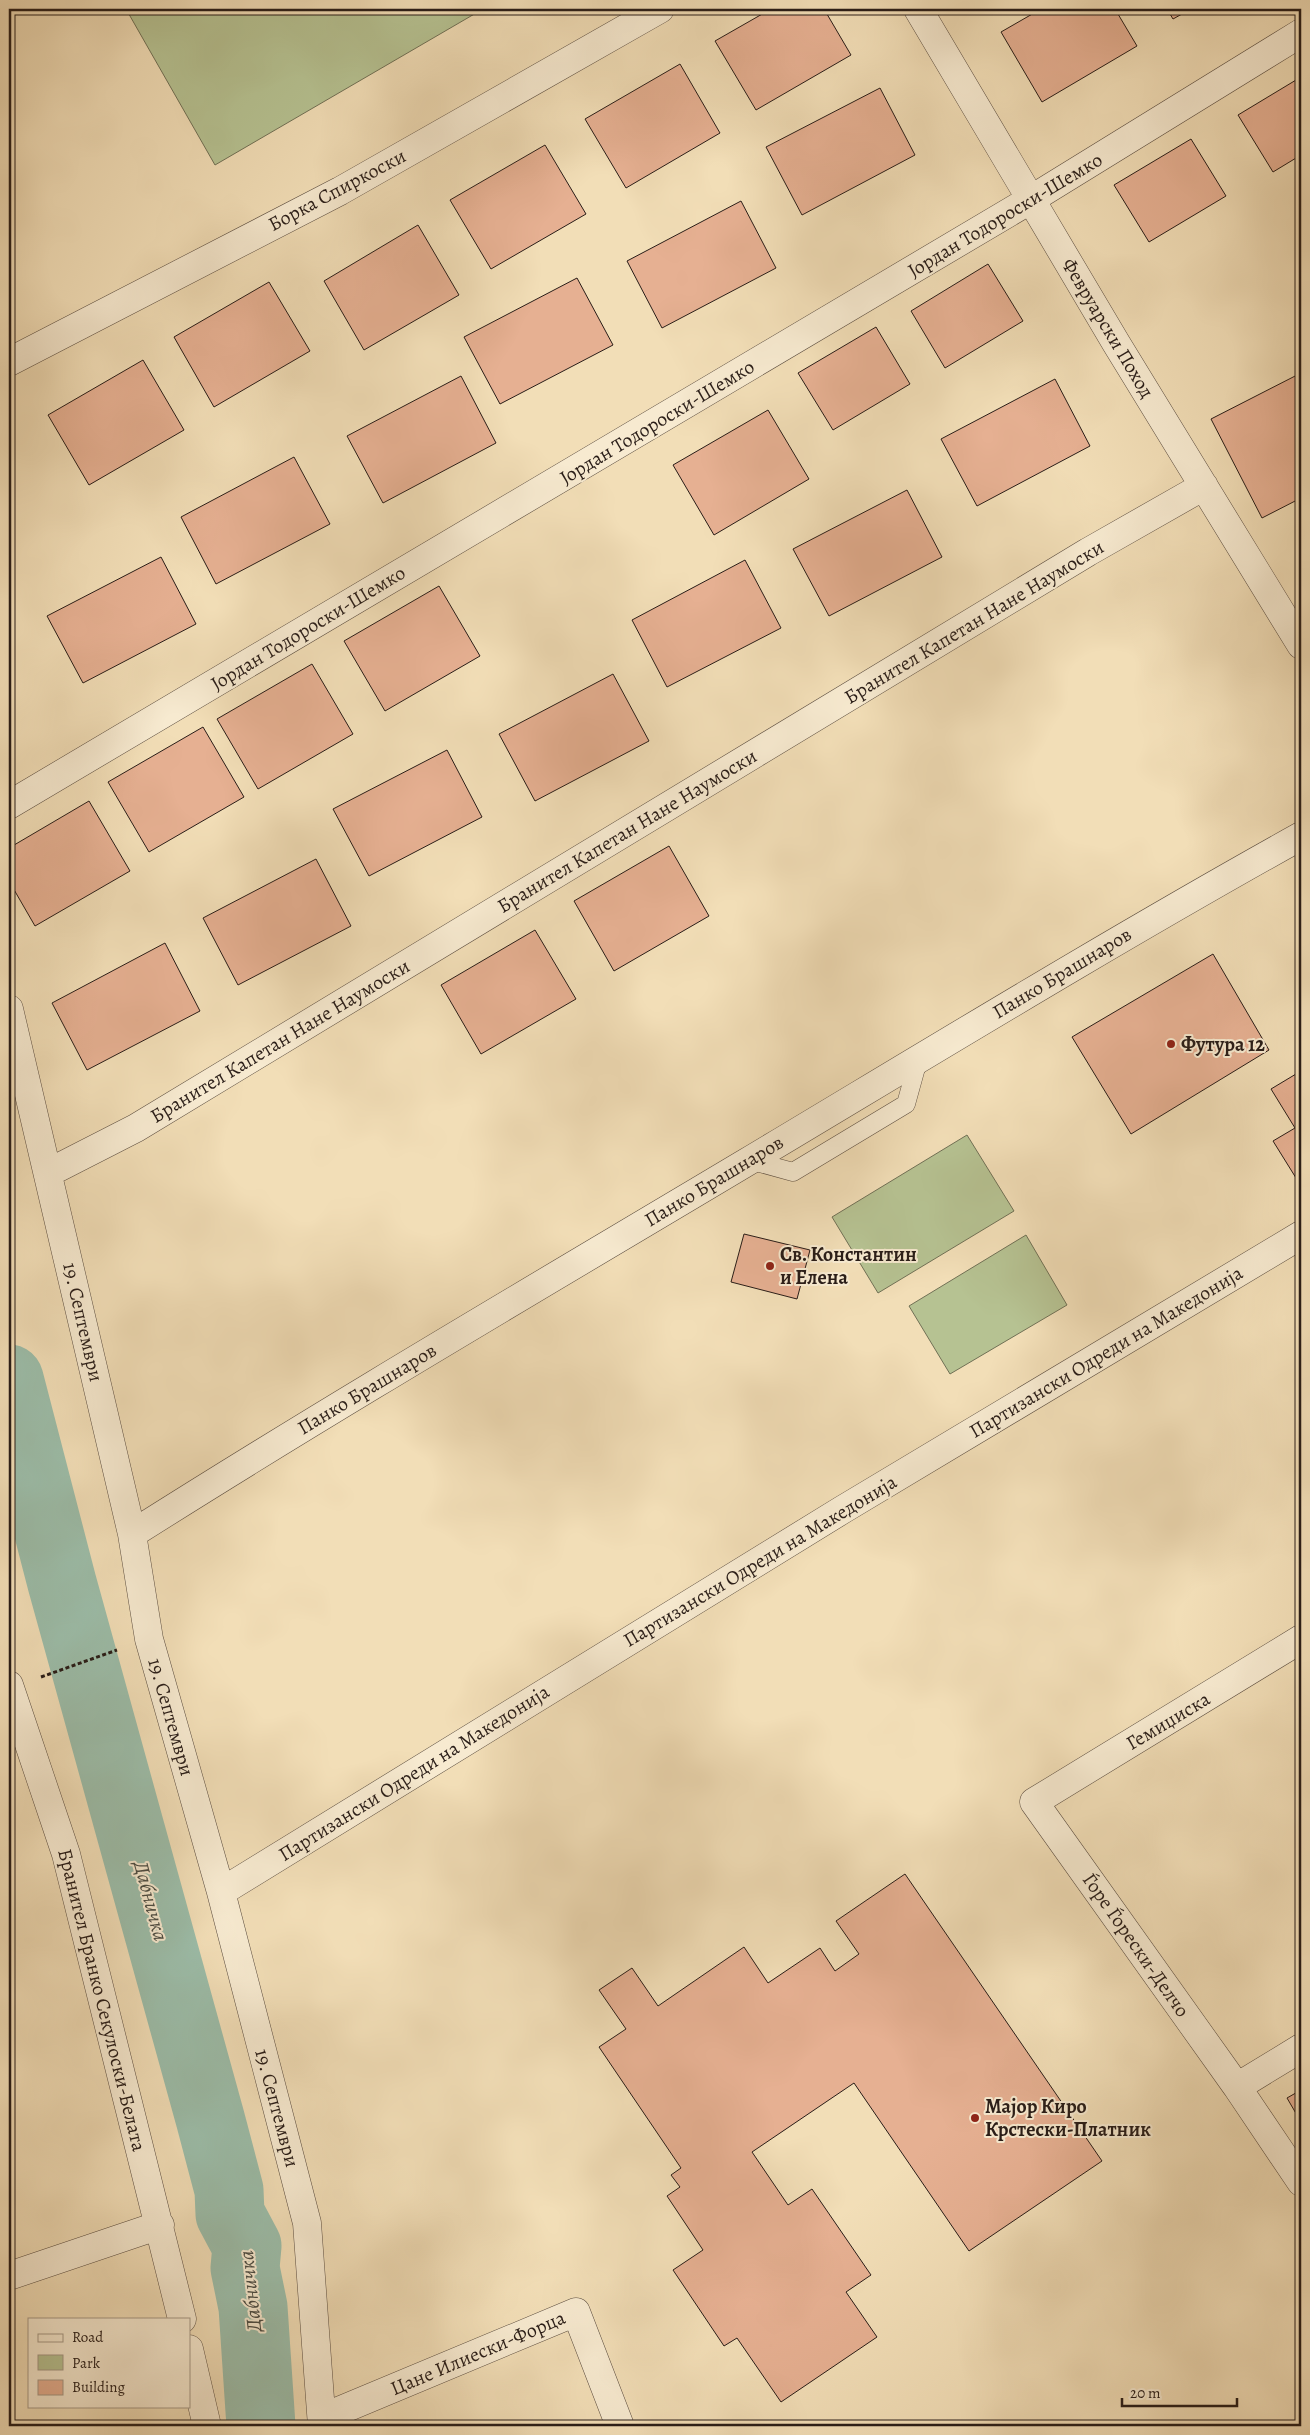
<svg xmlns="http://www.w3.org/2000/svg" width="1310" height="2435" font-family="Alegreya,serif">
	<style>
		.green { fill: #b6c292; stroke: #707055 }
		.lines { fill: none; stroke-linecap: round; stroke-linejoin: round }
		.river { stroke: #9cbda9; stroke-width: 69 }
		.building { fill: #e6b092; stroke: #291d18 }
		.lane-casing { stroke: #5b4d40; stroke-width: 19 }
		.street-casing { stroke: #5b4d40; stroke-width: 29 }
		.path { stroke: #291d18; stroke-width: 3; stroke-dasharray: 4 2.5; stroke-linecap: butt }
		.lane { stroke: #f7ead0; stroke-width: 18 }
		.street { stroke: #f7ead0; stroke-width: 28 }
		.poi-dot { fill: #8f2418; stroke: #f7ead0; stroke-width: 2 }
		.labels { text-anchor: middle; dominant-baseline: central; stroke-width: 4; stroke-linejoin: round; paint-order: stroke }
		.street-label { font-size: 20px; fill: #291d18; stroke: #f7ead0 }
		.poi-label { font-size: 20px; font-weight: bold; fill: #291d18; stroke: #f7ead0; text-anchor: start }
		.water-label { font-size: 21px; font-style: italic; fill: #4c4d44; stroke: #f7ead0 }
	</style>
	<rect width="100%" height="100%" fill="#f2deb7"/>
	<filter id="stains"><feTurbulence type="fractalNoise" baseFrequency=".004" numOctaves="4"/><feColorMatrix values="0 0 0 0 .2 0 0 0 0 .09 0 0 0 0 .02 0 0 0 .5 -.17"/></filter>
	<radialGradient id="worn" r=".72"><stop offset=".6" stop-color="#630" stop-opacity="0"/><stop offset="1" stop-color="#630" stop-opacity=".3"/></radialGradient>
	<path class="green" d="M126,9H483L215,165Z
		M967,1135L1014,1211L878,1293L832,1217Z
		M1026,1235L1067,1305L950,1374L909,1306Z"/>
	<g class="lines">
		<path class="river" d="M9,1379L62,1583L210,2118L229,2190L230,2214L247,2246L245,2268L253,2307L261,2426"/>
	</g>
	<path class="building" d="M771,9H824L851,55L756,110L715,41Z
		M1041,9H1115L1137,46L1042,102L1001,32Z
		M1167,9H1191L1173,19Z
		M680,64L720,133L626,188L585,119Z
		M1301,77V155L1273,172L1238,115Z
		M880,88L915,155L802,215L766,147Z
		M1191,139L1226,196L1149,242L1114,185Z
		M545,145L586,214L491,269L450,200Z
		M741,201L776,268L662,328L627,261Z
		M418,225L459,295L364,350L324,281Z
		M988,264L1023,321L945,368L911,311Z
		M577,278L613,345L500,404L464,337Z
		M269,282L310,351L214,407L174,337Z
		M876,327L910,384L833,430L798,373Z
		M143,360L184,430L89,485L48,415Z
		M1301,373V498L1262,518L1211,419Z
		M461,376L496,443L383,503L347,436Z
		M1055,379L1090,446L977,506L941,439Z
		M768,410L809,479L714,535L673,465Z
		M294,457L330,524L216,584L181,517Z
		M907,490L942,557L829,616L793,549Z
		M161,557L196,624L83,683L47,616Z
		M745,560L781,628L667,687L632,620Z
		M439,586L480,656L385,711L344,641Z
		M312,664L353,734L258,789L217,719Z
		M613,674L649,741L535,801L499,734Z
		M203,727L244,797L149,852L108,782Z
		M447,750L482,817L369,876L333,809Z
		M89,801L130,871L35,926L9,881V848Z
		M669,846L709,916L614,971L574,901Z
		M316,859L351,926L238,985L203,918Z
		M535,930L576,999L481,1054L441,985Z
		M165,943L200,1011L87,1070L52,1003Z
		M1213,954L1269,1050L1131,1134L1072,1037Z
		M1301,1071V1186L1273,1141L1295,1128L1271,1089Z
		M744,1234L810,1250L797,1299L731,1282Z
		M905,1874L1102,2161L969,2251L854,2083L752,2152L788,2205L812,2189L871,2275L846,2292L877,2337L781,2402L737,2338L724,2346L673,2270L703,2250L667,2196L680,2187L671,2175L681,2168L599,2047L626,2029L599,1990L632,1968L658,2006L744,1947L768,1983L820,1948L835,1971L859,1954L836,1921Z
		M1301,2090V2122L1287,2098Z"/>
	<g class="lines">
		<defs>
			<path id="lane" d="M749,1160L793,1172L906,1104L919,1057"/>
			<path id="street" d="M918,9L1116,343L1301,645
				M9,362L340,191L660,9
				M9,805L1030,200L1301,33
				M9,1009L132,1534L149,1639L221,1892L307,2223L322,2426
				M48,1173L136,1128L1088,552L1204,486
				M132,1534C334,1406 541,1285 747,1162C931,1052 1114,940 1301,836
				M1301,1639L1034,1802L1237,2087L1301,2182
				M9,1685L66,1854L182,2319
				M221,1892L842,1510L1301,1235
				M1237,2087L1301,2048
				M9,2276L160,2225
				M189,2349L207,2426
				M322,2418L576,2312L620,2426"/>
		</defs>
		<use href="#lane" class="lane-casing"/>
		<use href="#street" class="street-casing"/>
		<path class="path" d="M41,1677L117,1650"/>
		<use href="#lane" class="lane"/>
		<use href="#street" class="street"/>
	</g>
	<g class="poi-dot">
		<circle cx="1171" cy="1044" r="5"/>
		<circle cx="770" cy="1266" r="5"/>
		<circle cx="975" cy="2118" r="5"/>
	</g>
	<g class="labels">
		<g class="street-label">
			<text transform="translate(337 190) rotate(-28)">Борка Спиркоски</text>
			<text transform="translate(1005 215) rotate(-31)">Јордан Тодороски-Шемко</text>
			<text transform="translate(1108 328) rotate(59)">Февруарски Поход</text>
			<text transform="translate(657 422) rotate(-31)">Јордан Тодороски-Шемко</text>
			<text transform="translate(974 622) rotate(-31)">Бранител Капетан Нане Наумоски</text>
			<text transform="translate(308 628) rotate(-31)">Јордан Тодороски-Шемко</text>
			<text transform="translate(627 831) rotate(-31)">Бранител Капетан Нане Наумоски</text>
			<text transform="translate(1062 973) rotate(-31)">Панко Брашнаров</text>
			<text transform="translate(280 1041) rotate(-31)">Бранител Капетан Нане Наумоски</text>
			<text transform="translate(714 1181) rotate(-31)">Панко Брашнаров</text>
			<text transform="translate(83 1322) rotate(77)">19. Септември</text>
			<text transform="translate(1106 1352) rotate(-31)">Партизански Одреди на Македонија</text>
			<text transform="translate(367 1389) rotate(-31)">Панко Брашнаров</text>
			<text transform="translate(760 1561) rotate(-31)">Партизански Одреди на Македонија</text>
			<text transform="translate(171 1717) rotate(74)">19. Септември</text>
			<text transform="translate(1168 1721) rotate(-31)">Гемиџиска</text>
			<text transform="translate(414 1773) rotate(-32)">Партизански Одреди на Македонија</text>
			<text transform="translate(1136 1945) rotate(55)">Ѓоре Ѓорески-Делчо</text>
			<text transform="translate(102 2000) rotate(76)">Бранител Бранко Секулоски-Белата</text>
			<text transform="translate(277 2108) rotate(75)">19. Септември</text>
			<text transform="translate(478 2353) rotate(-23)">Цане Илиески-Форца</text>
		</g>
		<g class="poi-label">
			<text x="1181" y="1044">Футура 12</text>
			<text x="780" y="1254">Св. Константин<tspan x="780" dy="23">и Елена</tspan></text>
			<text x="985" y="2106">Мајор Киро<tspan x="985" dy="23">Крстески-Платник</tspan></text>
		</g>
		<g class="water-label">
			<text transform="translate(151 1901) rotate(75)">Дабничка</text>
			<text transform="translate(250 2291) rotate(-96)">Дабничка</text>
		</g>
	</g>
	<rect width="1310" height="2435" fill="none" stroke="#f2deb7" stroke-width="30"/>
	<rect x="10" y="10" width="1290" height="2415" fill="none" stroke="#291d18" stroke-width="2.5"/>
	<rect x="15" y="15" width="1280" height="2405" fill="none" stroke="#291d18"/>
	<rect x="28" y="2318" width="162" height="90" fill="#f7ead0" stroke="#a59886"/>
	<rect x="38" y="2334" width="25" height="8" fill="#f7ead0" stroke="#a59886"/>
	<text x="72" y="2342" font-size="15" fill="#291d18">Road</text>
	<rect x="38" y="2355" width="25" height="15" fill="#b6c292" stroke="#a59886"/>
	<text x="72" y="2368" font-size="15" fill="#291d18">Park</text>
	<rect x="38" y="2380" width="25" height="15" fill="#e6b092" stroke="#a59886"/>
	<text x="72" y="2392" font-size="15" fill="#291d18">Building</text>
	<path d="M1122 2398v8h115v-8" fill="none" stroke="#291d18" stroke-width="2.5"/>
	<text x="1130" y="2398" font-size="15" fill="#291d18" stroke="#f7ead0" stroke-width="4" paint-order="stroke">20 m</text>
	<rect width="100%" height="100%" filter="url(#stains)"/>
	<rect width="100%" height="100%" fill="url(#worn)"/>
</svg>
